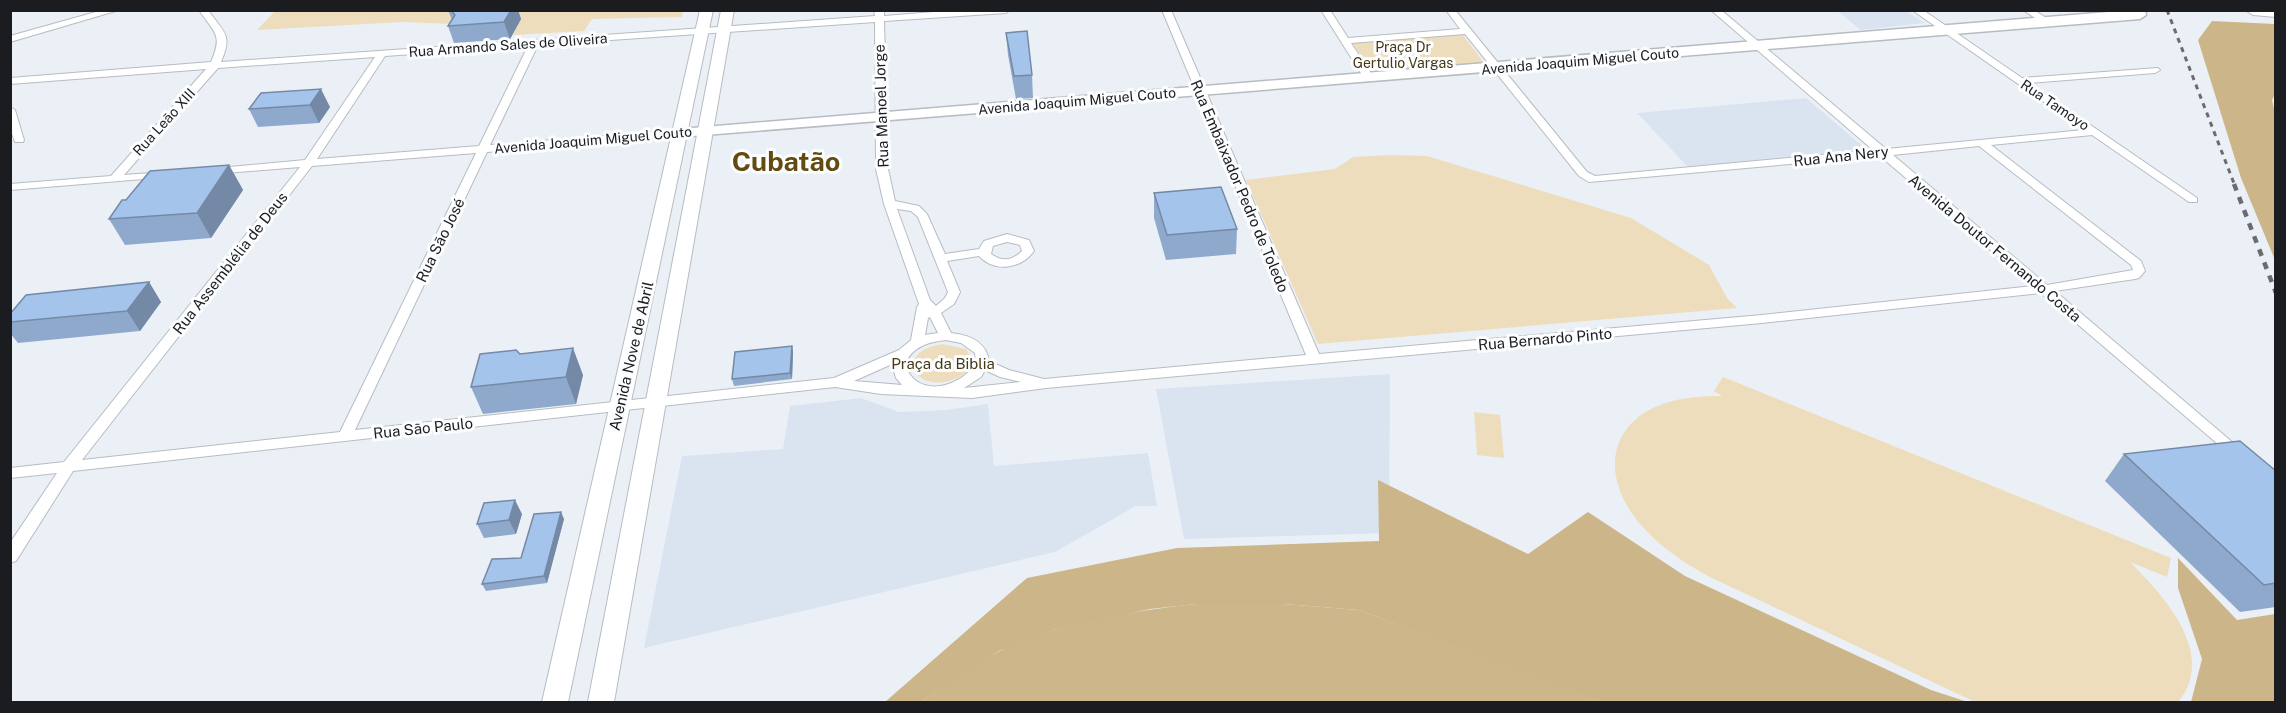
<svg xmlns="http://www.w3.org/2000/svg" width="2286" height="713" font-family="'Public Sans',sans-serif">
	<style>
		.built { fill: #dae4f1 }
		.green { fill: #edddbc }
		.forest { fill: #ccb689 }
		.water { fill: #cdb78a }
		.lines { fill: none; stroke-linecap: round; stroke-linejoin: round }
		.minor-casing { stroke: #b7bcc2; stroke-width: 2 }
		.tertiary-casing { stroke: #b7bcc2; stroke-width: 3 }
		.secondary-casing { stroke: #b7bcc2; stroke-width: 2 }
		.motorway-casing { stroke: #b7bcc2; stroke-width: 2 }
		.minor { fill: #fff; fill-rule: evenodd }
		.tertiary { fill: #fff; fill-rule: evenodd }
		.secondary { fill: #fff; fill-rule: evenodd }
		.motorway { fill: #fff; fill-rule: evenodd }
		.rail-far1 { stroke: #6a6c71; stroke-width: 3; stroke-dasharray: 5 5; stroke-linecap: butt }
		.rail { stroke: #6a6c71; stroke-width: 4.5; stroke-dasharray: 7 7; stroke-linecap: butt }
		.wall { fill: #8ea9cb }
		.shaded-wall { fill: #7489a5 }
		.building { fill: #a5c4ec; stroke: #7489a5; stroke-width: 1.5 }
		.labels { text-anchor: middle; dominant-baseline: central; stroke-width: 6; stroke-linejoin: round; paint-order: stroke }
		.far-street-label { font-size: 14px; fill: #1b1c1f; stroke: #fcfdff }
		.far-park-label { font-size: 14px; fill: #473712; stroke: #fcfdff }
		.street-label { font-size: 15px; fill: #1b1c1f; stroke: #fcfdff }
		.park-label { font-size: 15px; fill: #473712; stroke: #fcfdff }
		.town-label { font-size: 27px; font-weight: bold; fill: #634b10; stroke: #fcfdff }
	</style>
	<rect width="100%" height="100%" fill="#ebf0f7"/>
	<path class="built" d="M1837,11H1906L1925,23L1861,30Z
		M1806,98L1866,149L1688,167L1637,113Z
		M1390,374L1389,533L1184,539L1156,389Z
		M861,398L899,412L946,410L988,404L994,466L1148,453L1157,506H1136L1055,552L644,648L682,456L783,449L790,406Z"/>
	<path class="green" d="M276,10L683,11L682,17L592,19L584,31L513,35L520,19L453,24L403,22L257,30Z
		M1462,34L1485,64L1373,74L1352,42Z
		M1391,155L1427,156L1631,218L1709,265L1727,298L1737,308L1318,344L1246,180L1335,169L1353,157Z
		M943,344L966,349L973,359L969,370C955,384 922,390 912,367C914,351 929,346 943,344Z
		M1723,377L2171,558L2167,577L2130,562C2163,595 2218,654 2178,702H1975L1708,576C1679,560 1650,540 1631,512C1602,469 1612,422 1663,404C1682,397 1702,396 1722,396L1714,391Z
		M1474,412L1500,415L1504,458L1477,455Z"/>
	<path class="forest" d="M2212,21L2275,24L2276,92L2272,100L2276,117L2275,260L2241,178L2198,40Z
		M1378,480L1528,554L1588,512L1685,576L1931,690L1968,702H1602L1359,610L1284,604H1196L1150,609L1054,630L999,651L921,702H885L1027,578L1177,548L1379,541Z
		M2178,558L2237,620L2275,614V702H2191L2202,659L2178,588Z"/>
	<path class="water" d="M1196,604H1284L1359,610L1607,702H921C946,686 971,666 998,652C1050,624 1138,610 1196,604Z"/>
	<g class="lines">
		<defs>
			<path id="minor" d="M103,10H119L10,42V36Z
				M199,10H208C224,33 233,34 221,62L875,16L874,10H884V16L959,10H1010L1006,13L884,21L888,169L895,201L919,206L927,214L945,254L979,249L984,241L1007,234L1029,240L1034,251C1021,269 995,273 979,256L947,261L960,292L954,304L941,313L951,333C969,335 986,341 989,361L1009,370L1044,379L1306,355L1162,10H1171L1319,354L1762,315L2033,286L1880,156L1589,182L1579,176L1465,34L1351,43L1374,78L1369,81L1364,78L1321,10H1330L1348,38L1460,29L1446,10H1455L1587,172L1595,176L1873,150L1711,10H1721L1886,149L2084,130L1912,10H1923L2022,78L2158,68L2160,70L2155,73L2029,83L2197,198V202H2189L2092,135L1991,145L2141,261L2145,271L2139,278L2135,279L2055,291L2245,453L2243,457H2233L2041,293L1762,323L1046,388L972,398L881,394L835,387L73,471L16,561L10,563V543L57,473L10,478V468L64,462L300,167L213,174L209,173V169L305,160L375,57L218,68L124,175L164,172L168,173V177L10,190V184L111,176L206,69L10,84V78L211,62C223,34 215,34 199,10ZM875,22L876,169L884,204L919,304L917,307L911,340L899,350L834,378L355,430L487,152L680,136L685,133L680,130L490,145L538,45ZM528,46L479,146L317,159L385,56ZM1979,146L2122,258L2131,265L2133,270L2047,285L1893,155ZM476,153L340,432L82,460L312,166ZM897,209L911,211L918,217L948,292L945,298L936,306L930,300ZM1007,242L1020,245L1022,251C1012,261 1002,262 991,254L993,246ZM930,317L938,333L925,335L928,318ZM946,340L961,343L975,353L976,363C960,388 917,399 905,365C911,347 928,342 946,340ZM892,364L896,378L902,385L854,381ZM985,370L1000,377L1021,382L964,388L981,377Z
				M2023,10H2034L2052,22L2044,24Z
				M10,107L15,110L24,140L23,142H15C10,131 10,120 10,107Z"/>
			<path id="tertiary" d="M2133,10H2145L2146,15L2140,19L680,137L673,133L680,129Z"/>
			<path id="secondary" d="M700,10H713L568,702H542Z
				M721,10H734L614,702H588Z"/>
			<path id="motorway" d="M2245,10H2276V17L2253,15Z"/>
		</defs>
		<use href="#minor" class="minor-casing"/>
		<use href="#tertiary" class="tertiary-casing"/>
		<use href="#secondary" class="secondary-casing"/>
		<use href="#motorway" class="motorway-casing"/>
		<use href="#minor" class="minor"/>
		<use href="#tertiary" class="tertiary"/>
		<use href="#secondary" class="secondary"/>
		<use href="#motorway" class="motorway"/>
		<path class="rail-far1" d="M2167,10L2235,186"/>
		<path class="rail" d="M2234,184L2276,293"/>
	</g>
	<path class="wall" d="M448,10H518L521,19L510,39L454,43L448,26L452,20Z
		M1006,33L1032,75L1033,98L1016,99L1008,55Z
		M261,93L330,107L319,123L258,127L249,109Z
		M229,165L243,190L211,238L125,245L109,219L126,200Z
		M1154,193L1237,229L1236,254L1166,260L1154,218Z
		M149,282L161,302L140,331L18,343L10,333V314Z
		M792,346L793,353L792,379L734,386L732,379Z
		M520,354L583,375L576,404L483,414L471,387Z
		M2124,454L2276,471V607L2240,612L2105,481Z
		M522,514L516,534L484,538L477,524Z
		M564,519L547,583L486,591L482,584L521,558Z"/>
	<path class="shaded-wall" d="M511,10H518L521,19L510,39L504,22Z
		M321,89L330,107L319,123L310,105Z
		M229,165L243,190L211,238L197,213Z
		M149,282L161,302L140,331L127,311Z
		M792,346L793,353L792,379L790,373Z
		M573,348L583,375L576,404L566,377Z
		M515,500L522,514L516,534L509,520Z
		M561,512L564,519L547,583L544,576Z"/>
	<path class="building" d="M451,10H511L504,22L448,26L455,15Z
		M1027,31L1032,75L1014,76L1006,33Z
		M321,89L310,105L249,109L261,93Z
		M229,165L197,213L109,219L122,200H126L150,171Z
		M1221,187L1237,229L1167,235L1154,193Z
		M149,282L127,311L10,322V314L26,295Z
		M792,346L790,373L732,379L735,352Z
		M573,348L566,377L471,387L480,354L516,350L520,354Z
		M2240,441L2276,471V583L2264,585L2124,454Z
		M515,500L509,520L477,524L484,503Z
		M561,512L544,576L482,584L492,559L521,558L534,514Z"/>
	<g class="labels">
		<g class="far-street-label">
			<text transform="translate(508 45) rotate(-4)">Rua Armando Sales de Oliveira</text>
			<text transform="translate(1580 61) rotate(-5)">Avenida Joaquim Miguel Couto</text>
			<text transform="translate(1077 101) rotate(-5)">Avenida Joaquim Miguel Couto</text>
			<text transform="translate(2055 105) rotate(34)">Rua Tamoyo</text>
			<text transform="translate(164 122) rotate(-48)">Rua Leão XIII</text>
			<text transform="translate(593 140) rotate(-5)">Avenida Joaquim Miguel Couto</text>
		</g>
		<g class="far-park-label">
			<text x="1403" y="47">Praça Dr<tspan x="1403" dy="16">Gertulio Vargas</tspan></text>
		</g>
		<g class="street-label">
			<text transform="translate(881 106) rotate(-92)">Rua Manoel Jorge</text>
			<text transform="translate(1841 156) rotate(-6)">Rua Ana Nery</text>
			<text transform="translate(1240 186) rotate(67)">Rua Embaixador Pedro de Toledo</text>
			<text transform="translate(440 240) rotate(-64)">Rua São José</text>
			<text transform="translate(1995 248) rotate(40)">Avenida Doutor Fernando Costa</text>
			<text transform="translate(230 263) rotate(-52)">Rua Assemblélia de Deus</text>
			<text transform="translate(1545 339) rotate(-5)">Rua Bernardo Pinto</text>
			<text transform="translate(631 356) rotate(-77)">Avenida Nove de Abril</text>
			<text transform="translate(423 428) rotate(-6)">Rua São Paulo</text>
		</g>
		<g class="park-label">
			<text x="943" y="363">Praça da Biblia</text>
		</g>
		<g class="town-label">
			<text x="786" y="161">Cubatão</text>
		</g>
	</g>
	<rect width="2286" height="713" fill="none" stroke="#1b1c1f" stroke-width="24"/>
</svg>
